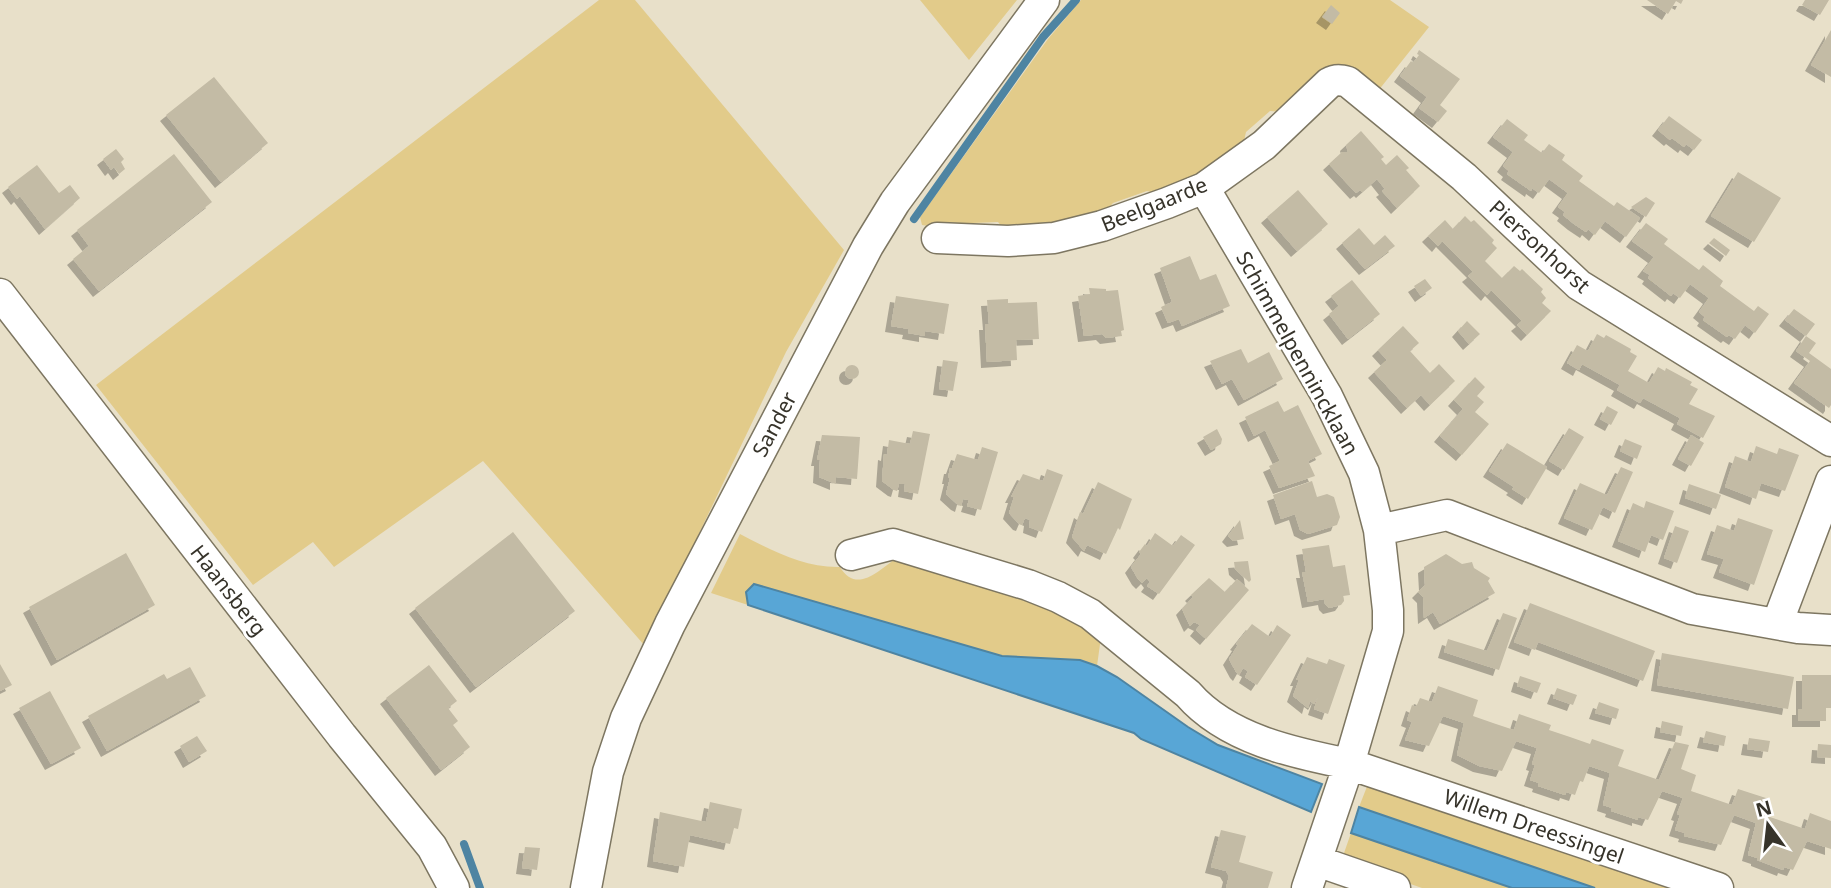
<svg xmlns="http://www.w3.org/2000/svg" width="1831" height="888" font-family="'Noto Sans',sans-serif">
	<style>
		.green { fill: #e2cb8a }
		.water { fill: #58a6d6; stroke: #4e84a2; stroke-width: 2 }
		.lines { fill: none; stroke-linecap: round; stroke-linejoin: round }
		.stream { stroke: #4e84a2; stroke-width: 8 }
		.building { fill: #c3bba5; filter: url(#shadow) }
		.street-casing { stroke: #7d7661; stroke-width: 33 }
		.street { stroke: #fff; stroke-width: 30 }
		.labels { text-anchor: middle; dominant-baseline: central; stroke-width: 6; stroke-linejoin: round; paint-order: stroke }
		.street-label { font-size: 21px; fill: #36332a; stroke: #fff }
	</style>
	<defs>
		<filter id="shadow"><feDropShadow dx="-6" dy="6" stdDeviation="0" flood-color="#0004"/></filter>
	</defs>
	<rect width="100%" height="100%" fill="#e8e0c9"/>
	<path class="green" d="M599,0H635L844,250L786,352L645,646L483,461L334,567L313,542L253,585L96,385Z
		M920,0H1017L969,60Z
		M1081,0H1390L1429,27L1378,91L1345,71L1282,112L1270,111L1246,132L1242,150L1163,195L1147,191L1113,203L1101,217L1007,233L998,222L972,223L959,231L922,225L920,217L1048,39Z
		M740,534C771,550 804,568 840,567C856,594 879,571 896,558L1027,594L1101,637L1097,666L1080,660L1002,656L754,585L746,592L748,605L711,593Z
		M1368,784L1684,888H1595L1359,807Z
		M1351,833L1512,888H1422L1344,861L1339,854L1344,853Z"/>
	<path class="water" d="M754,584L1002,656L1080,660L1097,666L1117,677L1188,727L1218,745L1322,784L1311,812L1141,739L1134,733L748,605L746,592Z
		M1359,807L1595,888H1512L1351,833Z"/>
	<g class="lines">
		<path class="stream" d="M914,219L1043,37L1076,0
			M464,844L480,888"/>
	</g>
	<path class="building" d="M1647,0H1683L1681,4L1676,1L1668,14Z
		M1805,0H1829L1820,15L1802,5Z
		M1331,5L1340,13L1332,24L1322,17Z
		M1831,30V77L1811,65Z
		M1419,50L1460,79L1440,105L1447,111L1438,122L1419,108L1427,97L1400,76L1411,61L1413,63L1419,55L1417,54Z
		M214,77L268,143L221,182L166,115Z
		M1669,116L1702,140L1694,150L1686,144L1684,147L1672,138L1670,140L1658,130Z
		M1507,119L1528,135L1524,140L1542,153L1549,144L1565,155L1562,160L1583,176L1579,181L1614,206L1617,202L1640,218L1626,237L1605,221L1595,235L1588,229L1586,232L1574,224L1563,215L1565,212L1558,207L1568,193L1549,179L1539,193L1532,188L1531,191L1507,174L1509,171L1503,166L1513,152L1493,137Z
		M1361,131L1384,157L1381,159L1386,165L1397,155L1409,168L1406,170L1420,186L1397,208L1382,191L1385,189L1377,179L1362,192L1360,190L1356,193L1329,164L1342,152H1348L1346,145Z
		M116,149L124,159L121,162L125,169L119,174L114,167L111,170L103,159Z
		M174,154L212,202L99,291L73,259L89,246L77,230Z
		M37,165L59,193L70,185L80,198L45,229L20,196L17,199L8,187Z
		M1738,172L1781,198L1754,242L1711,216Z
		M1298,190L1328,224L1297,251L1267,217Z
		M1646,197L1655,203L1646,217L1631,207Z
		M1465,216L1471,222L1474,220L1494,240L1492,243L1497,248L1485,261L1502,278L1514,266L1520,271L1522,269L1543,289L1541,292L1546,298L1542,303L1551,311L1527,335L1517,325L1522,321L1491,290L1487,295L1468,276L1473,272L1442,241L1438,246L1428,236L1445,220L1453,229Z
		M1646,223L1668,239L1664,244L1699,270L1703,265L1723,281L1720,286L1754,311L1758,306L1769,314L1755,333L1745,325L1735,339L1729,335L1727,337L1703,320L1705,317L1699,312L1709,298L1690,284L1680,298L1673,293L1671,296L1648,278L1650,275L1643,271L1654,257L1632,241Z
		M1359,228L1374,245L1385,235L1395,246L1365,269L1342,243Z
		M1714,238L1730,250L1726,256L1709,243Z
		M1190,256L1200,280L1216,274L1230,306L1182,326L1179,319L1168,323L1161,307L1172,302L1160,268Z
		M1425,279L1432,288L1421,296L1414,286Z
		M1352,280L1380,314L1348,339L1329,314L1339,306L1331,296Z
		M1089,288L1106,289V291L1118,290L1124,330L1121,331L1122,336L1106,338L1102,334L1084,336L1078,296L1090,294Z
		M896,296L949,304L944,334L925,331V336L908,333L909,329L891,326Z
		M1008,299V303L1037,302L1039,339L1016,340L1017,360L987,362L985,324H989L987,300Z
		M1794,309L1815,324L1806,336L1785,320Z
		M1467,321L1480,334L1469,344L1458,331Z
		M1403,326L1419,343L1410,351L1430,373L1439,364L1455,381L1430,405L1421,395L1407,408L1374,372L1387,360L1378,350Z
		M1597,334L1604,338L1606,335L1631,349L1630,352L1637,356L1628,371L1649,383L1658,367L1665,371L1666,368L1692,382L1690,385L1698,389L1689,404L1715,416L1703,438L1677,424L1680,418L1643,398L1640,403L1617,390L1620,385L1582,364L1579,370L1567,363L1577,345L1588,351Z
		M1806,336L1816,343L1809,353L1831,369V405L1829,408L1794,383L1810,361L1796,351Z
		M1241,349L1248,363L1269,352L1283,379L1244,400L1232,379L1222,384L1210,361Z
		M943,360L958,362L953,391L939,389Z
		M845 372a7 7 0 1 1 14 0a7 7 0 1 1-14 0Z
		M1475,377L1485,387L1477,396L1484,402L1475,412L1489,424L1462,455L1440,436L1463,409L1454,400Z
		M1278,401L1284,412L1298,405L1322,454L1308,461L1315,476L1279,488L1269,466L1280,461L1265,430L1254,436L1245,417Z
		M1607,406L1618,412L1611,425L1600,419Z
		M1569,428L1584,437L1564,470L1549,461Z
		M1217,429L1222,439L1221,444L1211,450L1203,437Z
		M913,431L930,434L918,494L904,491L905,484H899L897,491L894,490L882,481L884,454L887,455L889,440L910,444Z
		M822,435L860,437L857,479L836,477V484L819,477L820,460H817Z
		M1691,435L1704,443L1691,466L1678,459Z
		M1625,439L1642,446L1637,459L1620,451Z
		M1507,443L1547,467L1528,499L1512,489L1514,487L1489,471Z
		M1756,446L1777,454L1779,448L1799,455L1785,491L1761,483L1756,499L1725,487L1735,456L1751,462Z
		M982,447L998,452L981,510L967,506L969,500L963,499L961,506L957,504L946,494L950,478H948L950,468H952L957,454L978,460Z
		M1621,467L1633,472L1615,513L1603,507L1592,530L1564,518L1580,483L1607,495Z
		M1047,469L1063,475L1042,532L1029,527L1030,520L1025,518L1022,525L1019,524L1009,513L1014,497H1011L1023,474L1043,481Z
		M1312,481L1317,497L1327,494L1334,497L1340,517L1337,525L1308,534L1300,530L1295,514L1281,519L1273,495Z
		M1098,482L1132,499L1120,530L1118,528L1106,554L1087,545L1084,551L1072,537L1080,512L1083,514Z
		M1689,484L1721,495L1716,509L1685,498Z
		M1646,501L1674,511L1663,540L1651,535L1645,552L1618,541L1633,503L1644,508Z
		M1738,518L1773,530L1754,585L1719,572L1724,559L1707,554L1717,525L1734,531Z
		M1240,520L1244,539L1233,541L1228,536Z
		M1675,526L1689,531L1677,563L1664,558Z
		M513,532L575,611L476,687L415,608Z
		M1155,533L1173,546L1181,535L1195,545L1159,594L1147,586L1150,582L1147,578L1142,583L1138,579L1131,567L1141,554L1139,552L1145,544L1147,546Z
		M1329,545L1333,567L1345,565L1350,595L1343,596L1344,601L1341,605L1329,608L1325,604L1324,599L1308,602L1302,572H1306L1302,549Z
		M126,553L155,605L57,660L29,607Z
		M1446,554L1462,564L1472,562L1474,568L1490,578L1488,581L1495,593L1440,624L1433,612L1424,618L1423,597L1418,592L1425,585L1424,567Z
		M1248,561L1251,580L1249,582L1235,569L1234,562Z
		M1209,578L1225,592L1237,579L1249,590L1206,639L1196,630L1200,625L1194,622L1190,626L1182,609L1193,597L1191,595Z
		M1530,603L1655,651L1643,681L1538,642L1535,650L1514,642Z
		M1503,613L1517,618L1499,670L1444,652L1448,639L1487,651Z
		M1252,624L1270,637L1277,625L1291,635L1257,685L1245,677L1248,671L1243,668L1239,675L1236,672L1229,659L1238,645L1236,644Z
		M1662,653L1794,677L1788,709L1657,685Z
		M1307,657L1327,664L1329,659L1345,665L1328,714L1314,709L1318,697L1314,704L1310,701L1308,708L1293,696L1299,680H1296Z
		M0,664L12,685L0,691Z
		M429,665L457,701L448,708L458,721L453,725L470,747L441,770L386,698Z
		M190,667L206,696L107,751L88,716L164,674L167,679Z
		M1802,675H1831V708H1826V721H1798V709H1802Z
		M1520,676L1541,683L1537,693L1517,686Z
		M1438,686L1478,700L1473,716L1493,723L1514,730L1519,714L1551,725L1549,730L1570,737L1590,744L1592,739L1624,750L1618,766L1659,780L1675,742L1689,745L1681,769L1696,775L1691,791L1732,805L1738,789L1769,799L1764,815L1805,829L1810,813L1831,821V849L1807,841L1793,870L1784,867L1783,870L1757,860V858L1748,855L1756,823L1734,815L1721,845L1684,836L1685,833L1675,830L1680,815L1677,814L1683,798L1662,791L1648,820L1638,817V820L1611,811L1612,808L1603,805L1610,773L1589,766L1583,782L1580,781L1575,795L1566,792L1565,795L1538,786L1539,783L1530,780L1535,765L1532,764L1537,748L1516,741L1502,771L1479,766L1457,755L1464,723L1443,716L1429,746L1405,740L1412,722L1407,720L1412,705L1416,707L1420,698L1432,702Z
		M1557,688L1577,695L1573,705L1553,698Z
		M50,691L81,748L51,764L19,708Z
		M1599,702L1619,709L1616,719L1595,713Z
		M1662,721L1683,726L1681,736L1660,732Z
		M1706,731L1726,736L1724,746L1703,742Z
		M197,736L207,751L189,762L180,746Z
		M1749,738L1770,741L1768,752L1747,749Z
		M1818,744L1831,745V758L1817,757Z
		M710,802L742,809L738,829L734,828L730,844L690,835L684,867L653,861L660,812L706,822Z
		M1221,830L1246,836L1239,862L1273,872L1268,888H1226L1229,876L1226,871L1211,867Z
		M525,847L540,848L537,870L522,868Z"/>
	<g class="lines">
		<defs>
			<path id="street" d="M1204,188L1327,396L1364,473L1379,530L1388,610V631L1349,764L1307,888
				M937,238L1008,241L1054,238L1102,226L1167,203L1204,188L1264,145L1329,83C1336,79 1341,80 1348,82L1464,177L1579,285L1831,441
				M0,294L342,736L432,847L454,888
				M1379,530L1447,515L1692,609L1798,628L1831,630
				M851,555L893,544L1028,585L1058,597L1090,614L1188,694C1227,739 1294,753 1349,764L1718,888
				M1777,624L1831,481
				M1317,861L1395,888
				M586,888L608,772L626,718L670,624L868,246L895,202L1044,0"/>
		</defs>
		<use href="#street" class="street-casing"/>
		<use href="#street" class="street"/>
	</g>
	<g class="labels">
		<g class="street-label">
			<text transform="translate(1154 204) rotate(-22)">Beelgaarde</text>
			<text transform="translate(1540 246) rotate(42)">Piersonhorst</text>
			<text transform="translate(1298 353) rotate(61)">Schimmelpennincklaan</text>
			<text transform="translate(774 424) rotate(-62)">Sander</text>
			<text transform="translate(229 590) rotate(52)">Haansberg</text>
			<text transform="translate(1534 826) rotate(19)">Willem Dreessingel</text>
		</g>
	</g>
	<g transform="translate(1768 825) rotate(345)" stroke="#ffffff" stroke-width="5" paint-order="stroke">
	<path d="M0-5L12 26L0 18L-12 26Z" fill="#36332a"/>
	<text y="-10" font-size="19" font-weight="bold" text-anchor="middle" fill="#36332a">N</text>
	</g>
</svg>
